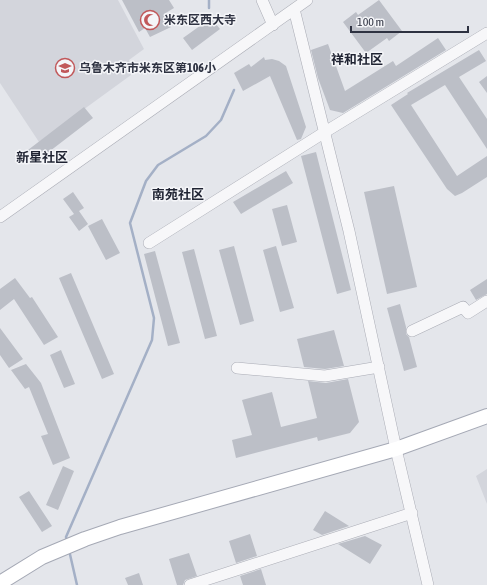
<svg xmlns="http://www.w3.org/2000/svg" width="487" height="585" font-family="'Asap Condensed','Noto Sans SC',sans-serif">
	<style>
		.built { fill: #d3d5dc }
		.lines { fill: none; stroke-linecap: round; stroke-linejoin: round }
		.stream { stroke: #a4b0c6; stroke-width: 2.5 }
		.building { fill: #bcbfc7 }
		.minor-casing { stroke: #aaacb5; stroke-width: 12 }
		.major-casing { stroke: #a5a9b5; stroke-width: 16 }
		.minor { stroke: #f7f7f9; stroke-width: 11 }
		.major { stroke: #fff; stroke-width: 14 }
		.labels { text-anchor: middle; dominant-baseline: central; stroke-width: 3; stroke-linejoin: round; paint-order: stroke }
		.poi-label { font-size: 12px; font-weight: bold; fill: #2e3241; stroke: #f4f5f8; text-anchor: start }
		.neighbourhood-label { font-size: 13px; font-weight: bold; fill: #1f2332; stroke: #f4f5f8 }
	</style>
	<rect width="100%" height="100%" fill="#e4e6eb"/>
	<path class="built" d="M0,0H118L144,49L129,60L131,75L39,142L0,83Z
		M487,469V504L476,476Z"/>
	<g class="lines">
		<path class="stream" d="M209,0V8
			M67,542L66,537L152,340L154,318L130,223L146,181L158,165L206,136L221,120L234,90
			M69,550L77,585"/>
	</g>
	<path class="building" d="M122,0H169L174,8L164,14L171,27L150,37L145,28L139,32Z
		M379,0L402,31L389,41L387,38L366,53L343,22L356,12L358,15Z
		M211,18L220,29L192,50L183,38Z
		M438,38L446,50L343,113L330,110L318,78L311,50L328,44L345,91L393,61L396,66Z
		M479,50L486,61L459,77L487,119V149L445,85L411,105L457,176L487,156V177L462,193L455,196L447,189L391,105L408,94L407,93Z
		M264,57L265,60L272,59L279,61L286,66L306,127L301,139L297,140L270,76L243,91L234,73L249,64L251,67Z
		M487,76V93L479,82Z
		M84,107L93,118L37,161L28,150Z
		M316,152L351,290L337,294L301,156Z
		M286,171L293,183L241,214L233,202Z
		M394,186L417,287L387,294L364,192Z
		M73,192L84,208L79,211L88,224L79,231L69,217L74,214L63,199Z
		M287,205L297,242L282,246L272,209Z
		M102,219L120,253L106,260L88,226Z
		M234,246L254,321L240,325L219,250Z
		M276,246L294,308L280,312L263,250Z
		M194,249L217,336L205,339L182,252Z
		M155,251L180,343L168,346L144,254Z
		M71,273L114,374L102,379L59,278Z
		M15,278L30,298L32,297L58,337L44,345L14,299L0,310V289Z
		M487,279V294L476,300L470,290Z
		M400,304L406,327V334L409,337L417,367L404,371L387,308Z
		M0,328L23,359L9,368L0,355Z
		M334,330L344,366L325,369L304,367L297,339Z
		M61,350L75,384L64,388L50,355Z
		M26,364L41,383L70,458L53,465L41,436L48,434L29,387L25,389L11,370Z
		M348,379L359,422L350,433L318,441L317,437L236,458L232,440L252,435L242,400L272,392L281,427L317,418L308,381L326,383Z
		M63,466L74,471L58,510L46,505Z
		M29,491L52,526L42,532L19,497Z
		M325,511L349,526L322,535L313,530Z
		M250,534L257,556L236,563L229,541Z
		M365,536L382,545L370,564L338,544Z
		M189,553L197,576L185,580L183,585H177L169,559Z
		M261,569L266,585H243L240,576Z
		M139,573L143,585H128L125,578Z"/>
	<g class="lines">
		<defs>
			<path id="minor" d="M262,0L273,25
				M294,9L349,231L396,449L428,585
				M0,217L307,0
				M149,243L325,132L487,33
				M412,331L463,307L468,313L487,301
				M237,368L325,376L379,367
				M190,585L412,513"/>
			<path id="major" d="M0,583L42,557L85,539L120,527L396,449L487,416"/>
		</defs>
		<use href="#minor" class="minor-casing"/>
		<use href="#major" class="major-casing"/>
		<use href="#minor" class="minor"/>
		<use href="#major" class="major"/>
	</g>
	<defs>
		<symbol id="mosque-ring" viewBox="-11 -11 22 22"><circle r="9.5" fill="#f4f5f8" stroke="#c1585a" stroke-width="1.5"/><path d="M3.5-4.9A6 6 0 1 0 3.5 4.9A5 5 0 1 1 3.5-4.9Z" fill="#c1585a"/></symbol>
		<symbol id="school-ring" viewBox="-11 -11 22 22"><circle r="9.5" fill="#f4f5f8" stroke="#c1585a" stroke-width="1.5"/><path d="M0-5L7-2L0 1L-7-2ZM-4 1L0 2.5L4 1V4Q0 6-4 4Z" fill="#c1585a"/></symbol>
	</defs>
	<g fill-rule="evenodd">
		<use href="#mosque-ring" x="139" y="9" width="22" height="22"/>
		<use href="#school-ring" x="54" y="57" width="22" height="22"/>
	</g>
	<g class="labels">
		<g class="poi-label">
			<text x="164" y="20">米东区西大寺</text>
			<text x="79" y="68">乌鲁木齐市米东区第106小</text>
		</g>
		<g class="neighbourhood-label">
			<text x="357" y="59">祥和社区</text>
			<text x="42" y="157">新星社区</text>
			<text x="178" y="194">南苑社区</text>
		</g>
	</g>
	<path d="M351 26v6h117v-6" fill="none" stroke="#2e3241" stroke-width="2"/>
	<text x="357" y="26" font-size="12" fill="#2e3241" stroke="#f4f5f8" stroke-width="3" paint-order="stroke">100 m</text>
</svg>
